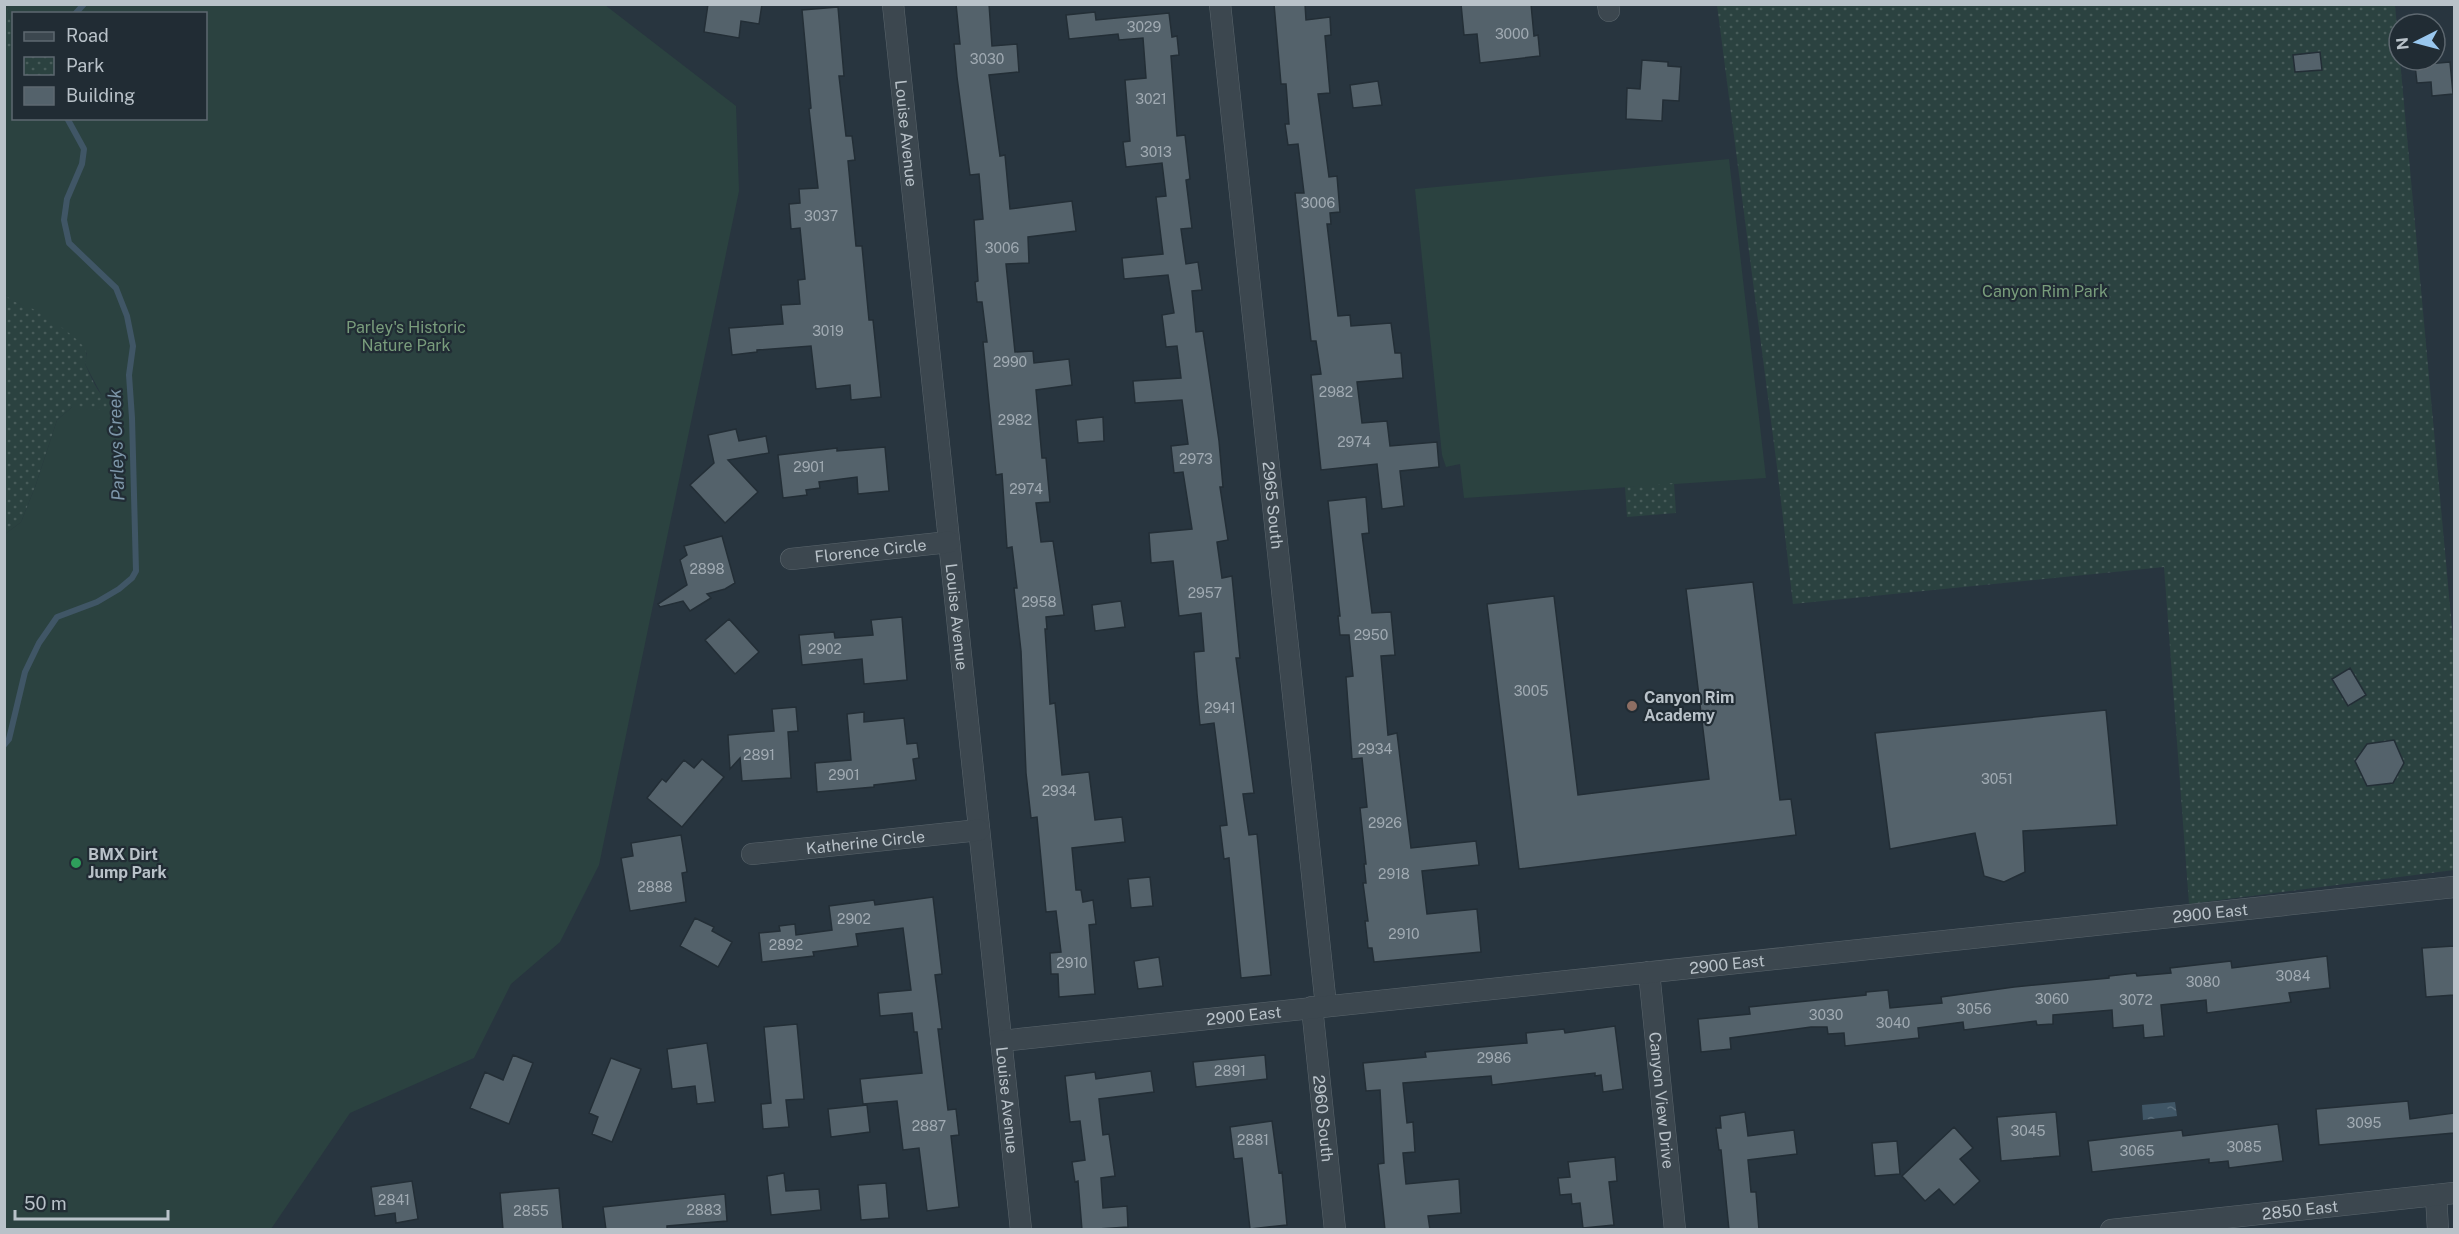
<svg xmlns="http://www.w3.org/2000/svg" width="2459" height="1234" font-family="'Public Sans',sans-serif">
	<style>
		.grass { fill: #2b4240; fill-rule: evenodd }
		.park { fill: url(#park-dots) }
		.water { fill: url(#water-ripples) }
		.lines { fill: none; stroke-linecap: round; stroke-linejoin: round }
		.stream { stroke: #405666; stroke-width: 6 }
		.building { fill: #54626b; stroke: #232e36; stroke-width: 1.5 }
		.minor-casing { stroke: #5a656c; stroke-width: 22 }
		.minor { stroke: #3c474f; stroke-width: 21 }
		.education-dot { fill: #8d6e63; stroke: #212c34; stroke-width: 2 }
		.leisure-dot { fill: #2e9e5b; stroke: #212c34; stroke-width: 2 }
		.labels { text-anchor: middle; dominant-baseline: central; stroke-width: 4.5; stroke-linejoin: round; paint-order: stroke }
		.number-label { font-size: 14px; fill: #a0aab2 }
		.street-label { font-size: 16px; fill: #b9c2c9; stroke: #212c34 }
		.park-label { font-size: 16px; fill: #799d7c; stroke: #212c34 }
		.poi-label { font-size: 16px; font-weight: bold; fill: #b9c2c9; stroke: #212c34; text-anchor: start }
		.water-label { font-size: 18px; font-style: italic; fill: #7d96a9; stroke: #212c34 }
	</style>
	<defs>
		<pattern id="park-dots" width="8" height="8" patternUnits="userSpaceOnUse" patternTransform="scale(1.5)"><rect width="8" height="8" fill="#2b4240"/><path d="M2 2h.1M6 6h.1" fill="none" stroke="#485c5a" stroke-width="1.8" stroke-linecap="round"/></pattern>
		<pattern id="water-ripples" width="26" height="14" patternUnits="userSpaceOnUse" patternTransform="scale(1.5)"><rect width="26" height="14" fill="#405666"/><path d="M2 4q2-2 4 0t4 0M15 11q2-2 4 0t4 0" fill="none" stroke="#5a6d7b"/></pattern>
	</defs>
	<rect width="100%" height="100%" fill="#28353f"/>
	<path class="grass" d="M7,5H605L736,106L739,191L599,865L560,942L511,984L474,1058L350,1113L271,1229H5V534L21,522L35,487L57,420L72,407L118,406L109,403L102,396L85,364L87,353L34,310L12,301L5,294L4,59C16,44 11,22 7,5ZM14,14H206V118H14Z
		M1729,159L1766,478L1464,498L1460,464L1446,467L1442,455L1415,189Z"/>
	<path class="park" d="M7,5C11,23 17,42 5,59L4,5Z
		M1717,5H2395L2454,650V870L2189,904L2164,567L1793,604L1777,467Z
		M5,294C12,303 23,304 33,309C48,317 73,334 83,346C88,352 87,358 85,364C93,380 99,401 118,405L117,411L72,407L57,420L35,487L21,522L5,534Z
		M1674,483L1676,513L1627,517L1625,487Z"/>
	<path class="water" d="M2175,1102L2177,1116L2143,1120L2142,1105Z"/>
	<g class="lines">
		<path class="stream" d="M75,14L84,4
			M4,745L9,739L25,672L39,643L57,617L97,602L119,589L132,578L136,571L132,418L129,375L133,346L127,316L116,288L69,243L64,220L67,199L82,164L84,149L67,118"/>
	</g>
	<path class="building" d="M708,4H762L759,24L741,21L739,38L704,32Z
		M956,4H989L992,46L1017,44L1019,72L989,75L1000,156L1005,155L1010,209L1072,201L1076,231L1028,237L1029,263L1006,264L1015,352L1033,351L1034,363L1069,359L1072,385L1036,390L1042,458H1046L1050,502L1036,503L1041,542L1053,541L1064,615L1046,617L1047,629H1045L1050,704L1055,703L1062,775L1089,772L1095,820L1122,817L1125,842L1072,848L1076,890H1081L1083,902L1093,900L1096,924L1089,925L1095,994L1059,997L1058,974H1051L1050,953L1061,952L1056,911L1046,912L1037,817L1031,818L1026,773L1021,651L1014,588H1017L1012,547L1007,548L1002,474L996,475L983,342H987L982,302H977L975,282L978,281L974,220L983,219L979,174L970,175L957,77L954,44H960Z
		M1274,4H1305L1306,20L1330,17L1331,35L1325,36L1330,93L1318,94L1329,177L1337,176L1340,212L1330,213L1331,224H1327L1338,316L1350,315L1351,326L1391,323L1395,353H1401L1403,378L1357,382L1362,423L1387,421L1390,446L1437,442L1439,467L1400,471L1404,506L1382,509L1377,464L1321,470L1311,375L1321,374L1316,341H1311L1295,193H1304L1298,144L1288,145L1285,124H1289L1286,84H1281Z
		M1461,4H1531L1534,36L1538,35L1540,56L1480,63L1477,34L1464,35Z
		M838,7L844,76H839L846,136H852L855,160L848,161L856,246H862L869,320H873L881,397L851,400L850,385L816,389L811,346L757,350V352L732,355L729,328L783,324L781,305L800,304L798,280L805,279L800,228L791,229L789,204L800,203L799,189L818,188L809,109L811,108L802,10Z
		M1095,12L1096,20L1169,13L1172,37L1177,36L1179,55L1171,56L1177,136L1185,135L1190,179L1186,180L1192,228L1181,229L1186,264L1198,262L1202,290L1192,291L1196,332L1203,331L1219,441L1223,487H1220L1228,540L1217,542L1222,578L1232,576L1240,658H1236L1254,793L1243,794L1249,835L1257,834L1271,975L1241,978L1229,858L1224,859L1220,826L1227,825L1214,723L1200,725L1197,694L1194,652L1204,651L1201,613L1179,616L1173,561L1151,563L1149,533L1192,529L1183,472L1174,473L1171,446L1188,444L1182,400L1135,403L1133,381L1181,378L1177,346L1166,347L1162,315L1174,313L1168,275L1124,279L1122,258L1163,254L1156,197L1166,196L1162,163L1126,167L1123,142L1130,141L1125,80L1146,78L1143,38L1119,40L1118,34L1069,39L1066,15Z
		M2320,52L2322,70L2295,72L2293,55Z
		M1642,60L1668,62V66L1681,67L1679,101L1663,100L1662,121L1626,119L1627,88L1640,89Z
		M2450,62L2453,94L2432,96L2431,82L2417,83L2415,65Z
		M1378,81L1382,105L1353,108L1350,85Z
		M1103,417L1104,441L1078,443L1076,420Z
		M736,429L739,441L766,436L769,453L728,460L758,492L725,523L690,485L714,463L708,435Z
		M885,447L889,491L858,494L857,477L819,482L820,488L806,490L807,495L783,498L778,455L837,448V451Z
		M1366,497L1369,533L1362,534L1372,613L1391,612L1395,655L1381,656L1388,735L1397,733L1411,848L1476,841L1479,865L1422,871L1427,914L1477,909L1481,952L1374,962L1372,948H1368L1365,921H1368L1363,883H1366L1364,864H1366L1360,808L1367,807L1362,758L1352,759L1346,677L1353,676L1349,635H1340L1338,616H1340L1328,501Z
		M722,536L735,583L725,589L707,594L711,598L690,611L683,601L660,607L658,604L687,585L680,560L687,555L684,546Z
		M1753,582L1780,800L1791,799L1796,835L1519,869L1487,604L1554,596L1578,795L1709,779L1686,589Z
		M1121,601L1125,627L1095,631L1092,605Z
		M902,617L907,680L864,684L862,659L802,665L799,635L834,632L835,638L873,635L871,620Z
		M729,619L759,652L735,674L705,640Z
		M2350,668L2366,695L2348,706L2332,679Z
		M796,707L798,731L788,732L791,778L742,781L740,758L730,769L728,735L774,731L772,709Z
		M2106,710L2117,825L2023,831L2025,872L2004,882L1984,876L1975,833L1890,849L1875,733Z
		M864,712V722L904,718L907,744L917,743L919,758L913,759L916,780L874,785V787L817,792L815,763L851,760L847,714Z
		M2394,740L2404,763L2393,783L2367,786L2355,761L2367,744Z
		M702,759L724,777L682,827L647,798L662,779L666,782L684,760L694,768Z
		M681,835L687,872L682,873L686,902L630,911L621,858L633,856L631,843Z
		M1150,877L1153,906L1131,908L1128,879Z
		M933,897L942,974L935,975L942,1029H938L948,1110L956,1109L959,1135L951,1136L959,1207L927,1211L919,1148L903,1150L897,1101L863,1104L860,1079L922,1073L917,1032H914L912,1013L880,1016L878,993L911,990L903,928L856,934L858,946L813,952L814,956L762,962L759,933L780,931L779,926L795,924L796,935L832,930L829,906L874,900L875,905Z
		M695,918L714,927L712,931L732,942L718,967L680,946Z
		M2454,946V995L2426,997L2422,948Z
		M2327,956L2330,988L2289,993L2291,1002L2207,1013L2206,1000L2161,1005L2164,1036L2144,1038L2143,1025L2113,1028L2112,1010L2053,1015V1024L2037,1025L2036,1021L1964,1030L1963,1022L1918,1028L1919,1038L1845,1046L1844,1033L1828,1034L1827,1027H1811L1730,1038L1731,1049L1701,1052L1698,1019L1750,1014L1749,1007L1866,995V992L1888,990L1890,1008L1942,1003L1941,997L2014,987L2109,978V976L2136,973L2137,976L2171,973L2170,968L2231,961L2232,968Z
		M1159,957L1163,986L1138,989L1134,961Z
		M797,1024L804,1099L786,1100L789,1127L763,1129L761,1104L771,1103L764,1027Z
		M1615,1026L1623,1089L1603,1092L1601,1075L1595,1076V1073L1492,1085L1491,1076L1403,1083L1407,1123L1413,1122L1415,1152L1403,1153L1406,1184L1459,1179L1461,1213L1428,1216L1430,1230H1385L1378,1164L1384,1163L1380,1090L1366,1091L1363,1063L1426,1057L1425,1052L1527,1043L1526,1033L1564,1029L1565,1033Z
		M707,1043L715,1102L697,1104L695,1086L672,1089L667,1049Z
		M513,1055L533,1063L509,1124L470,1108L485,1072L503,1080Z
		M1265,1055L1267,1079L1196,1087L1193,1062Z
		M611,1058L641,1069L612,1142L592,1134L598,1117L589,1113Z
		M1151,1071L1154,1092L1099,1099L1103,1135L1109,1134L1115,1176L1101,1178L1103,1208L1127,1206L1128,1227L1082,1230L1078,1181L1075,1182L1072,1162L1085,1160L1080,1121L1070,1122L1065,1076L1095,1072L1096,1079Z
		M2408,1101L2410,1119L2454,1113V1133L2319,1145L2316,1109Z
		M867,1105L870,1132L831,1137L828,1109Z
		M1745,1112L1748,1136L1794,1130L1797,1154L1748,1160L1751,1192H1756L1759,1230H1729L1721,1150H1719L1716,1128H1721L1720,1116Z
		M2056,1112L2060,1156L2001,1161L1997,1117Z
		M1272,1121L1279,1173L1282,1172L1287,1225L1250,1229L1242,1158L1234,1159L1230,1127Z
		M2278,1124L2283,1161L2229,1168L2228,1161L2209,1163V1159L2092,1172L2088,1141L2182,1130L2183,1136Z
		M1954,1127L1973,1148L1960,1159L1980,1181L1954,1205L1939,1189L1925,1201L1902,1176Z
		M1897,1141L1900,1174L1875,1176L1872,1143Z
		M1615,1157L1617,1181L1609,1182L1614,1225L1583,1228L1580,1203L1572,1204L1571,1194L1560,1195L1558,1178L1570,1177L1568,1162Z
		M784,1173L786,1191L819,1189L821,1210L771,1215L767,1176Z
		M412,1181L418,1219L396,1223L395,1213L375,1216L371,1187Z
		M886,1183L889,1218L861,1220L858,1185Z
		M559,1188L563,1230H503L500,1193Z
		M725,1194L727,1221L667,1226V1230H606L603,1207Z"/>
	<g class="lines">
		<defs>
			<g id="minor">
				<path id="s1" d="M893,4L1021,1230"/>
				<path id="s2" d="M1220,4L1326,1006"/>
				<path d="M1608,4L1609,11"/>
				<path id="s3" d="M791,559L949,542"/>
				<path id="s4" d="M752,854L979,830"/>
				<path id="s5" d="M1649,972L1675,1230"/>
				<path id="s6" d="M1312,1007L1335,1230"/>
				<path id="s7" d="M1001,1041L2454,887"/>
				<path d="M2436,1195L2438,1230"/>
				<path id="s8" d="M2111,1230L2454,1193"/>
			</g>
		</defs>
		<use href="#minor" class="minor-casing"/>
		<use href="#minor" class="minor"/>
	</g>
	<circle class="education-dot" cx="1632" cy="706" r="6"/>
	<circle class="leisure-dot" cx="76" cy="863" r="6"/>
	<g class="labels">
		<g class="number-label">
			<text x="1144" y="27">3029</text>
			<text x="1512" y="34">3000</text>
			<text x="987" y="59">3030</text>
			<text x="1151" y="99">3021</text>
			<text x="1156" y="152">3013</text>
			<text x="1318" y="203">3006</text>
			<text x="821" y="216">3037</text>
			<text x="1002" y="248">3006</text>
			<text x="828" y="331">3019</text>
			<text x="1010" y="362">2990</text>
			<text x="1336" y="392">2982</text>
			<text x="1015" y="420">2982</text>
			<text x="1354" y="442">2974</text>
			<text x="1196" y="459">2973</text>
			<text x="809" y="467">2901</text>
			<text x="1026" y="489">2974</text>
			<text x="707" y="569">2898</text>
			<text x="1205" y="593">2957</text>
			<text x="1039" y="602">2958</text>
			<text x="1371" y="635">2950</text>
			<text x="825" y="649">2902</text>
			<text x="1531" y="691">3005</text>
			<text x="1220" y="708">2941</text>
			<text x="1375" y="749">2934</text>
			<text x="759" y="755">2891</text>
			<text x="844" y="775">2901</text>
			<text x="1997" y="779">3051</text>
			<text x="1059" y="791">2934</text>
			<text x="1385" y="823">2926</text>
			<text x="1394" y="874">2918</text>
			<text x="655" y="887">2888</text>
			<text x="854" y="919">2902</text>
			<text x="1404" y="934">2910</text>
			<text x="786" y="945">2892</text>
			<text x="1072" y="963">2910</text>
			<text x="2293" y="976">3084</text>
			<text x="2203" y="982">3080</text>
			<text x="2052" y="999">3060</text>
			<text x="2136" y="1000">3072</text>
			<text x="1974" y="1009">3056</text>
			<text x="1826" y="1015">3030</text>
			<text x="1893" y="1023">3040</text>
			<text x="1494" y="1058">2986</text>
			<text x="1230" y="1071">2891</text>
			<text x="2364" y="1123">3095</text>
			<text x="929" y="1126">2887</text>
			<text x="2028" y="1131">3045</text>
			<text x="1253" y="1140">2881</text>
			<text x="2244" y="1147">3085</text>
			<text x="2137" y="1151">3065</text>
			<text x="394" y="1200">2841</text>
			<text x="704" y="1210">2883</text>
			<text x="531" y="1211">2855</text>
		</g>
		<g class="street-label">
			<text stroke="none"><textPath href="#s1" startOffset="130">Louise Avenue</textPath></text>
			<text stroke="none"><textPath href="#s2" startOffset="504">2965 South</textPath></text>
			<text stroke="none"><textPath href="#s3" startOffset="80">Florence Circle</textPath></text>
			<text stroke="none"><textPath href="#s1" startOffset="616">Louise Avenue</textPath></text>
			<text stroke="none"><textPath href="#s4" startOffset="114">Katherine Circle</textPath></text>
			<text stroke="none"><textPath href="#s7" startOffset="1216">2900 East</textPath></text>
			<text stroke="none"><textPath href="#s7" startOffset="730">2900 East</textPath></text>
			<text stroke="none"><textPath href="#s7" startOffset="244">2900 East</textPath></text>
			<text stroke="none"><textPath href="#s1" startOffset="1102">Louise Avenue</textPath></text>
			<text stroke="none"><textPath href="#s5" startOffset="129">Canyon View Drive</textPath></text>
			<text stroke="none"><textPath href="#s6" startOffset="112">2960 South</textPath></text>
			<text stroke="none"><textPath href="#s8" startOffset="190">2850 East</textPath></text>
		</g>
		<g class="park-label">
			<text x="2045" y="291">Canyon Rim Park</text>
			<text x="406" y="327">Parley's Historic<tspan x="406" dy="18">Nature Park</tspan></text>
		</g>
		<g class="poi-label">
			<text x="1644" y="697">Canyon Rim<tspan x="1644" dy="18">Academy</tspan></text>
			<text x="88" y="854">BMX Dirt<tspan x="88" dy="18">Jump Park</tspan></text>
		</g>
		<g class="water-label">
			<text transform="translate(116 445) rotate(-92)">Parleys Creek</text>
		</g>
	</g>
	<rect width="2459" height="1234" fill="none" stroke="#b9c2c9" stroke-width="12"/>
	<rect x="12" y="12" width="195" height="108" fill="#212c34" stroke="#5e6870" stroke-width="1.5"/>
	<rect x="24" y="32" width="30" height="9" fill="#3c474f" stroke="#5e6870" stroke-width="1.5"/>
	<text x="66" y="42" font-size="18" fill="#b9c2c9">Road</text>
	<rect x="24" y="57" width="30" height="18" fill="url(#park-dots)" stroke="#5e6870" stroke-width="1.5"/>
	<text x="66" y="72" font-size="18" fill="#b9c2c9">Park</text>
	<rect x="24" y="87" width="30" height="18" fill="#54626b" stroke="#5e6870" stroke-width="1.5"/>
	<text x="66" y="102" font-size="18" fill="#b9c2c9">Building</text>
	<g transform="translate(2417 42) rotate(264)"><circle r="28" fill="#212c34" stroke="#5e6870" stroke-width="1.5"/>
	<path d="M0-4.5L10 22L0 15L-10 22Z" fill="#99c7ee"/>
	<text y="-9" font-size="16" font-weight="bold" text-anchor="middle" fill="#b9c2c9">N</text>
	</g>
	<path d="M15 1210v9h153v-9" fill="none" stroke="#b9c2c9" stroke-width="3"/>
	<text x="24" y="1210" font-size="18" fill="#b9c2c9" stroke="#212c34" stroke-width="4.5" paint-order="stroke">50 m</text>
</svg>
